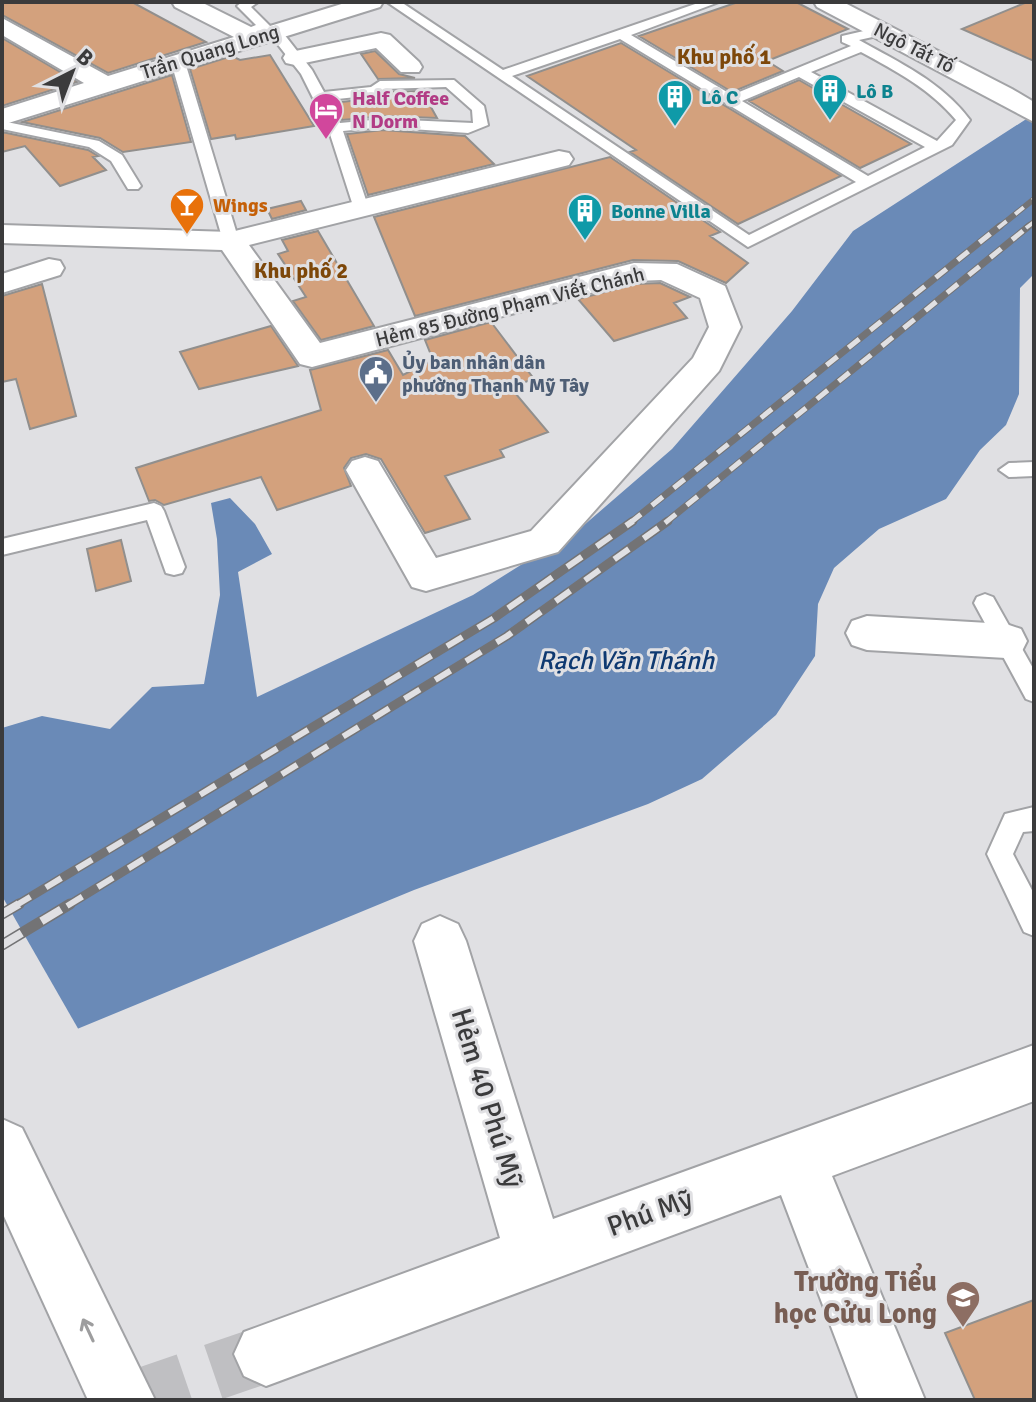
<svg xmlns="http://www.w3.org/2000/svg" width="1036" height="1402" font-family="Signika,sans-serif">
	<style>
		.water { fill: #6a8ab7 }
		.pier { fill: #e0e0e3 }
		.building { fill: #d3a17d; stroke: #918f8d; stroke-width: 2 }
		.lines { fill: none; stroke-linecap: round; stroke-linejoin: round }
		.minor-tunnel { stroke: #bfbfc2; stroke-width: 57; stroke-dasharray: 57 29; stroke-linecap: butt }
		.service-casing { stroke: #a2a3a6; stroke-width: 4 }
		.minor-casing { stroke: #a2a3a6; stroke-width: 4 }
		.tertiary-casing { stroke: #a2a3a6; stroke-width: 4 }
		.primary-casing { stroke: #a2a3a6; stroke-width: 4 }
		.service { fill: #fff; fill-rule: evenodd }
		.minor { fill: #fff; fill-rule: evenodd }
		.tertiary { fill: #fff; fill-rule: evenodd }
		.primary { fill: #fff; fill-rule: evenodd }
		.rail-far3-casing { stroke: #737375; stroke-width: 6 }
		.rail-far2-casing { stroke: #737375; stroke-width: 7 }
		.rail-far1-casing { stroke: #737375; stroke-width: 9 }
		.rail-casing { stroke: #737375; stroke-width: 11 }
		.rail-far3 { stroke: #e0e0e3; stroke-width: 4; stroke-dasharray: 11; stroke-linecap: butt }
		.rail-far2 { stroke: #e0e0e3; stroke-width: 5; stroke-dasharray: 14; stroke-linecap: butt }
		.rail-far1 { stroke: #e0e0e3; stroke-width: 6; stroke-dasharray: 18; stroke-linecap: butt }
		.rail { stroke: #e0e0e3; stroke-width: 8; stroke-dasharray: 23; stroke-linecap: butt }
		.oneway { stroke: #9d9d9e }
		.labels { text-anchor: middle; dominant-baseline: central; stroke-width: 6; stroke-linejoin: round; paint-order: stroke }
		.far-street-label { font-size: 20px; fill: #3b3b3c; stroke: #e0e0e3 }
		.far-culture-label { font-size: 20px; font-weight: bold; fill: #0d838f; stroke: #e0e0e3; text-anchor: start }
		.far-hotel-label { font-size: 20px; font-weight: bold; fill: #b23c85; stroke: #e0e0e3; text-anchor: start }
		.far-food-label { font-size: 20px; font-weight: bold; fill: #c56008; stroke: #e0e0e3; text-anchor: start }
		.far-service-label { font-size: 20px; font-weight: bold; fill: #4e5e75; stroke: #e0e0e3; text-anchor: start }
		.far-neighbourhood-label { font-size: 22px; font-weight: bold; fill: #7d4709; stroke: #e0e0e3 }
		.water-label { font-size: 26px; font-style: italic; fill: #0e3971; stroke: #e0e0e3 }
		.near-street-label { font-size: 28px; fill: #3b3b3c; stroke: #e0e0e3 }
		.near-education-label { font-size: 28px; font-weight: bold; fill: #785e54; stroke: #e0e0e3; text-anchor: end }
	</style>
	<rect width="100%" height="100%" fill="#e0e0e3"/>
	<path class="water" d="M1034,114V274L1020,288L1019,394L1006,425L980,450L946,499L879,529L834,568L818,604L815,656L776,715L702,779L648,804L414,890L2,1060V728L42,716L110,729L152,687L204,684L220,595L217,539L211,503L230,498L255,524L272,554L238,572L257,697L473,595L583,526L672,449L792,311L853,231Z"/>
	<path class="pier" d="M2,896L80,1032L2,1064Z"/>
	<path class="building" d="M2,2H132L206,42L108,73L2,15Z
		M738,2H796L848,29L767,61L783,71L732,92L639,36Z
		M1027,2H1034V61L962,29Z
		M2,38L77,82L2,106Z
		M621,43L841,176L738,224L630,152L636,150L527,76Z
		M375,51L399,74L415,78L378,79L361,54Z
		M270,55L314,126L236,139L235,135L211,139L190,69L232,56L240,60Z
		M172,75L191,142L123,152L100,138L22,122Z
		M799,80L832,99L911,144L860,168L749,101Z
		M422,91L437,118L383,116L342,120L333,103L375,98L385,92Z
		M383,130L465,136L494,164L368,195L347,134Z
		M2,132L88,150L98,156L93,157L106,170L60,186L25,146L2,152Z
		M610,157L720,232L710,236L748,263L726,283L678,261L633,260L415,316L374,217Z
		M301,201L306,210L272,219L267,209Z
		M318,231L374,326L321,340L293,301L306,297L278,254L288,251L282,240Z
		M660,283L690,297L674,303L687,318L614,341L578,299L635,284Z
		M42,284L76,416L30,429L16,379L2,382V296Z
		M491,322L534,379L510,387L548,432L500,450L504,457L445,476L470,519L425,533L381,459L366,454L351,458L344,468L351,486L277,510L261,477L164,505L155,500L149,501L136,468L321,410L310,370L388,350L403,375L433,360L425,340Z
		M271,326L298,366L199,389L180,352Z
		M121,540L131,581L96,591L87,549Z
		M1034,1300V1400H975L945,1333Z"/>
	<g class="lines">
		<path class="minor-tunnel" d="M132,1400L266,1354"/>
		<defs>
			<path id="service" d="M258,2L251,7L270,26L251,37H241V31L256,25L237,6L242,2Z
				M387,2H401L503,70L701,2H719L631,35L732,95L851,46L842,42V36L881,27L886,28V34L859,40C900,63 942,82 970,120L952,145L748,247ZM620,39L856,182L749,235L512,76ZM861,52C896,71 930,89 956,120L937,141L811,72ZM799,77L925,147L868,176L742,101Z
				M270,29H280L312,70L324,92L371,87L380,81L454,80L484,106L488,125L468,133L383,127L343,131L369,209L361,214L355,212L328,128L301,74L268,32ZM446,87L472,110L473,123L383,119L340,123L328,100L375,95L384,89Z
				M173,59L185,62L239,241L237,244L231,246L223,241L171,62Z
				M2,121L99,141L122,155L141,186L138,189H128L111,161L89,147L2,129Z
				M1034,462V476L1009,477L999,470L1009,463Z
				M154,503L161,506L164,511L185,567L182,573L174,575L166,573L147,520L2,555V539Z
				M985,594L993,597L1034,670V702L1026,699L974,603L977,597Z
				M1034,807V831L1023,832L1013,854L1034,894V936L1024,932L987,854L1005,814Z"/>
			<path id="minor" d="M172,2H201L257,30L348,2H383L380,7L2,125V109L84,83L2,35V18L108,76L234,37L175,7Z
				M381,33L390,35L419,62L422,67L419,72H401L376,48L295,65L286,63L283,58L286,53Z
				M559,151L569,153L573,159L569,165L249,245L320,343L634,263L677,264L725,286L741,327L719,371L558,552L426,591L412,587L346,470L352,461L365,457L378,461L436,558L531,531L693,358L709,327L700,298L661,280L635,281L312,367L300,364L222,250L2,243V225L231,232Z
				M49,259L60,261L64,268L60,275L2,293V274Z
				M867,616L1006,624L1021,629L1027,641L1021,653L1006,658L867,650L852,645L846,633L852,621Z
				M440,916L458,924L466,941L553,1219L1034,1045V1101L832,1176L925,1400H859L781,1195L266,1386L244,1376L234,1354L244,1332L500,1238L414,941L422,924Z"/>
			<path id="tertiary" d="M814,2H843L1012,89L1034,102V122L817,7Z"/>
			<path id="primary" d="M2,1119L22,1128L155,1400H88L2,1212Z"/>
		</defs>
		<use href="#service" class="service-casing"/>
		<use href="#minor" class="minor-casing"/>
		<use href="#tertiary" class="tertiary-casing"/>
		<use href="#primary" class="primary-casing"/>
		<use href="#service" class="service"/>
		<use href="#minor" class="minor"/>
		<use href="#tertiary" class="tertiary"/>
		<use href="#primary" class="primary"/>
		<defs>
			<path id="rail-far3" d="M998,228L1034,199
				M1026,228L1034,222"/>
			<path id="rail-far2" d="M630,523L1000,226
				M665,523L1029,226"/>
			<path id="rail-far1" d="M15,906L494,618L633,521
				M67,906L507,636L668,521"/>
			<path id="rail" d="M2,914L19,904
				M2,945L70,904"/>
		</defs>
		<use href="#rail-far3" class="rail-far3-casing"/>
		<use href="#rail-far2" class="rail-far2-casing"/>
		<use href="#rail-far1" class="rail-far1-casing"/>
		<use href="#rail" class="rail-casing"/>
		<use href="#rail-far3" class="rail-far3"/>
		<use href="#rail-far2" class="rail-far2"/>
		<use href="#rail-far1" class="rail-far1"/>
		<use href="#rail" class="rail"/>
	</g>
	<defs><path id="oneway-shaft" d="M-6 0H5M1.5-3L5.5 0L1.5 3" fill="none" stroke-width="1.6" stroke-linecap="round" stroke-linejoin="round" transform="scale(2)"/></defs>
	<use class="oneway" href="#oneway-shaft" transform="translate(88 1330) rotate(-115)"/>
	<defs>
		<symbol id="building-pin" viewBox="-11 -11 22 30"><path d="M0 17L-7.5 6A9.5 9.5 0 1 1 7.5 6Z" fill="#0f9aa8" stroke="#e0e0e3"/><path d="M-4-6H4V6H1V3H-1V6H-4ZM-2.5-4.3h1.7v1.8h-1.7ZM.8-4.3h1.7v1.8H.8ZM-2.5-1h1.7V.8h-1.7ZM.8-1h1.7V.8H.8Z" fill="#fff"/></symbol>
		<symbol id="hotel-pin" viewBox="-11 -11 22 30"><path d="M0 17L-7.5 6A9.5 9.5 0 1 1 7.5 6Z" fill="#d1479c" stroke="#e0e0e3"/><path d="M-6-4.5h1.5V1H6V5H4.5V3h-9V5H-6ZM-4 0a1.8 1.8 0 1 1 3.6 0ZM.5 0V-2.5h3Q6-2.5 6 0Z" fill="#fff"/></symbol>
		<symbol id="bar-pin" viewBox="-11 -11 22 30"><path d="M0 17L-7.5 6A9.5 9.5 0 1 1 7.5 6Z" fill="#e8710a" stroke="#e0e0e3"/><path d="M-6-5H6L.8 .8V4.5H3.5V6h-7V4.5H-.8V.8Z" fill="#fff"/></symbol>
		<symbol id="civic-pin" viewBox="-11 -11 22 30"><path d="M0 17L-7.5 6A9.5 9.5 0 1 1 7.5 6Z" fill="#5c6f8a" stroke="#e0e0e3"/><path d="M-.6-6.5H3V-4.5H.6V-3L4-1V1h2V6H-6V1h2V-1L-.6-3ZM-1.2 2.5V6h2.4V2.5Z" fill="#fff"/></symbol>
		<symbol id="school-pin" viewBox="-11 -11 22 30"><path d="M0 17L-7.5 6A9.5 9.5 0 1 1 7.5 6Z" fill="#8d6e63" stroke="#e0e0e3"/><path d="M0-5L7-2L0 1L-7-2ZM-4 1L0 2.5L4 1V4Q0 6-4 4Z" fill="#fff"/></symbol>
	</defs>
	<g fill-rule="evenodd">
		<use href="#building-pin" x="810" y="71" width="40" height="54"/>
		<use href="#building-pin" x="655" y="77" width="40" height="54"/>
		<use href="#hotel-pin" x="306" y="90" width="40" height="54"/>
		<use href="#bar-pin" x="167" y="185" width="40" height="54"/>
		<use href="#building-pin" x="565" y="191" width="40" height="54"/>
		<use href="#civic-pin" x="356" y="353" width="40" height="54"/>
		<use href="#school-pin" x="943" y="1278" width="40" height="54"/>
	</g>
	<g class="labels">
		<g class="far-street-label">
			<text transform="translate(914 48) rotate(27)">Ngô Tất Tố</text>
			<text transform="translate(210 52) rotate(-17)">Trần Quang Long</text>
			<text transform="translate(510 307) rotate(-14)">Hẻm 85 Đường Phạm Viết Chánh</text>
		</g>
		<g class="far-culture-label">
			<text x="856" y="91">Lô B</text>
			<text x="701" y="97">Lô C</text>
			<text x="611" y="211">Bonne Villa</text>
		</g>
		<g class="far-hotel-label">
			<text x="352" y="98">Half Coffee<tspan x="352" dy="23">N Dorm</tspan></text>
		</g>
		<g class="far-food-label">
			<text x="213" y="205">Wings</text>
		</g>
		<g class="far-service-label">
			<text x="402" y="362">Ủy ban nhân dân<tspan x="402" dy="23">phường Thạnh Mỹ Tây</tspan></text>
		</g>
		<g class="far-neighbourhood-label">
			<text x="724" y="56">Khu phố 1</text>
			<text x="301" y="270">Khu phố 2</text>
		</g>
		<g class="water-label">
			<text x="626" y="661">Rạch Văn Thánh</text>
		</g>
		<g class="near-street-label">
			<text transform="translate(487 1098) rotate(73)">Hẻm 40 Phú Mỹ</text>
			<text transform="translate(650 1213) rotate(-20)">Phú Mỹ</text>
		</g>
		<g class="near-education-label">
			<text x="937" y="1282">Trường Tiểu<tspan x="937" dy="32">học Cửu Long</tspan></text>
		</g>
	</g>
	<rect width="1036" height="1402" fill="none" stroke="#3b3b3c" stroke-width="8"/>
	<g transform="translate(72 72) rotate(42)" stroke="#e0e0e3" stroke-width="6" paint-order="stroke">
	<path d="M0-6L14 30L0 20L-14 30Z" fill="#3b3b3c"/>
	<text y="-12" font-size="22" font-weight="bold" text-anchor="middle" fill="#3b3b3c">B</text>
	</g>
</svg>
